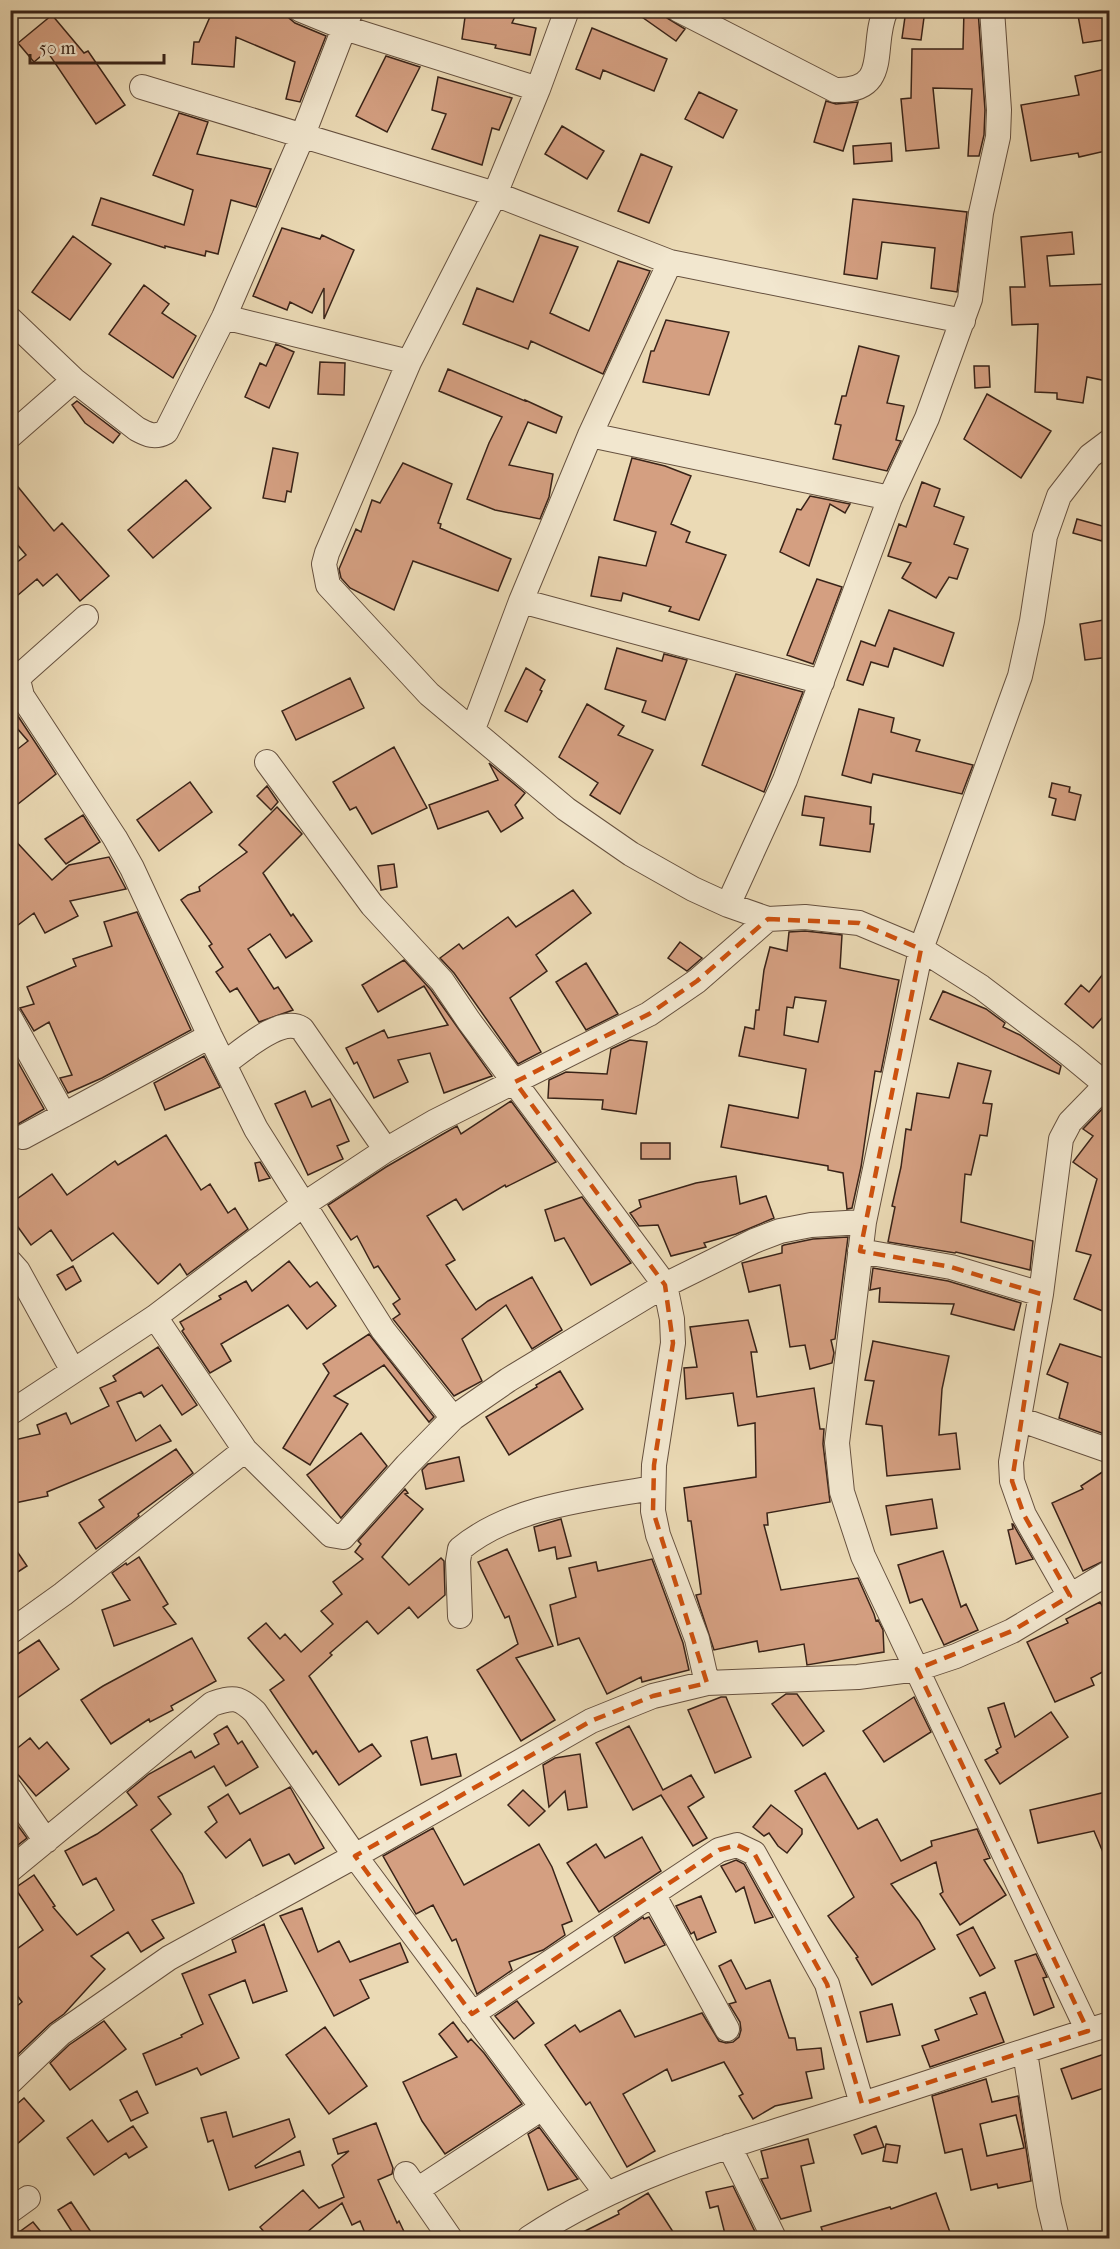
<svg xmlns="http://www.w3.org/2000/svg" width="1120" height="2249" font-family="'IM FELL French Canon',serif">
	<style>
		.building { fill: #d49f81; stroke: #392318; stroke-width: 1.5; fill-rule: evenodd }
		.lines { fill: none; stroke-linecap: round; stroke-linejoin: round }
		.minor-casing { stroke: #66513f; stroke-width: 26 }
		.minor { stroke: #f2e7cf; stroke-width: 24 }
		.marked { fill: none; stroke: #ce510e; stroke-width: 4.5; stroke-dasharray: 12 8; stroke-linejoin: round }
	</style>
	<rect width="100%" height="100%" fill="#ebdab5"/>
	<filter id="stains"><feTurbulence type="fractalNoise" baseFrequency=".00333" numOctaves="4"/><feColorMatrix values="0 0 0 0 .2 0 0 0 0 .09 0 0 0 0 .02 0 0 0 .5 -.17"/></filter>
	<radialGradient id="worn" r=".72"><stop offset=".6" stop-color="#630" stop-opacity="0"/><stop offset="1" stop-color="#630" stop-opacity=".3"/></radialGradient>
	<path class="building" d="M213,10H287L289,18L295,23L326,36L300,102L286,99L295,62L236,37L234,67L192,64L194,42H199Z
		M466,10H518L512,23L536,28L530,55L495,48L496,45L462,39Z
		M632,10H665L667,18L685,29L676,41Z
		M906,10H925L921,40L902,38Z
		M964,10H978L985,110L984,135L979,156H968L972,89L933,88L939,148L906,151L901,99L911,98L912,49H963Z
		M1077,10H1110V39L1083,43Z
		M52,15L84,53L88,51L125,105L96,124L47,51L34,62L18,43Z
		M592,28L667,59L654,91L603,70L600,79L576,69Z
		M386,56L420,67L387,132L356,116Z
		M1110,68V150L1079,157L1078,153L1031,161L1021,105L1079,95L1075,76Z
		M438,77L512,98L499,130L492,128L482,165L432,149L446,114L432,110Z
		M699,92L737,110L723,138L685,119Z
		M826,101L836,104L858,102L843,151L814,142Z
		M179,113L208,122L197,154L271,169L256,207L231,200L218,254L206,251L205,256L165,246V248L92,225L101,198L184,225L193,190L153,175Z
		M562,126L604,151L587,179L545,154Z
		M891,143L892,161L854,164L853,146Z
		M641,154L672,167L649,223L618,211Z
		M853,199L967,212L957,292L931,288L935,248L882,242L877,279L844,274Z
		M282,228L320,239L322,235L354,250L324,319V288L312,313L290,302L287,310L253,296Z
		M1072,232L1074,254L1047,256L1050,286L1110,284V367L1107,381L1087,377L1083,403L1057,399V393L1035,392L1038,324L1012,325L1010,287H1025L1021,237Z
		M540,235L578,247L550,313L589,331L618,261L650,271L603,374L531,341L528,349L463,324L477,288L513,302Z
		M73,236L111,264L70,320L32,292Z
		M144,285L169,304L162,313L196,336L173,378L109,334Z
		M666,320L729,332L709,395L643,382L651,351H654Z
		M276,344L294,352L269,408L245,397L260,363L266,366Z
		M859,346L899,356L887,403L904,406L896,440L901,441L887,471L833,459L841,425L835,424L842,396H846Z
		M320,362L345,363L344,395L318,394Z
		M974,366H989L990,387L975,388Z
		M448,369L525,401V400L562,417L556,433L528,422L509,465L553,474L549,497L540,519L495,510L467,499L489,443L502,417L439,391Z
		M987,394L1051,431L1021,478L964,439Z
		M77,401L120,434L113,443L85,423L72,405Z
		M273,448L298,453L291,492L287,491L285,502L263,498Z
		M632,458L665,466L691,476L671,524L690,532L686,542L726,555L699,620L669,611L671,607L623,593L621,601L591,596L599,557L646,566L656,532L614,520Z
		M403,463L452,484L438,523L441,524L440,528L511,559L498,591L413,561L394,610L350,588L341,578L339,569L356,529L361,532L372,500L380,503Z
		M10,477L54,531L62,523L109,576L80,601L57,574L43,586L37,579L18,595L10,586V568L26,555L10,536Z
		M186,480L211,508L153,558L128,530Z
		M922,482L940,489L934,506L964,517L954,544L968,549L957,579L949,577L936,598L902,578L911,563L888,556L899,524L906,527Z
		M810,496L850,504L845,513L830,504L809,566L780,552L797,509L801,510Z
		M1077,519L1106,527L1102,541L1073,533Z
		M817,579L842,587L813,664L787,655Z
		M889,610L954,633L943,666L894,648L888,667L871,662L863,685L847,680L861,641L875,646Z
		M1110,619V657L1085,660L1080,624Z
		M617,648L662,661L664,654L687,660L665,720L642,712L646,701L605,689Z
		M526,668L545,680L540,690L542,691L527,722L505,711Z
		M736,674L803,692L764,792L702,765Z
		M350,678L364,708L296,740L282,711Z
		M10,704L56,774L18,804L10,795V755L28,741L10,720Z
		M587,704L624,726L618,735L653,750L620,814L590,795L598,783L559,757Z
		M859,709L894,718L891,732L920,740L916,751L973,765L962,794L873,774L871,783L842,775Z
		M394,747L427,808L372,834L356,807L350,810L333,782Z
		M489,763L525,793L515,805L523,818L501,832L488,811L438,829L429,805L498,780Z
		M190,782L212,812L159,851L137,820Z
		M1052,783L1070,787L1069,792L1081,795L1075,820L1052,815L1056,799L1049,797Z
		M267,786L278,802L271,810L257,796Z
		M805,796L871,807L870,824H874L870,852L820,845L824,818L802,815Z
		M277,807L302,834L263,873L291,916L293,914L312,941L286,958L270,934L248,949L274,989L278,987L293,1010L259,1022L237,988L230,992L216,972L223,967L209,946L212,944L181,900L188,895L200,891L199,887L247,852L239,845Z
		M83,815L100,842L66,864L45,839Z
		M10,835L52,880L69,865L109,857L126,889L70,901L78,916L45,933L34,913L10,931Z
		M394,864L397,887L381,890L378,866Z
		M573,890L591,913L536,955L547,971L510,998L541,1052L518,1064L454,973L440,958L459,944L463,949L508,917L516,927Z
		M137,912L191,1030L102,1078L68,1093L60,1078L72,1075L49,1022L34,1031L20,1008L34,1004L27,987L76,966L73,959L112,946L104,922Z
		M805,931L842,935L840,968L899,980L881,1072L875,1071L861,1167L852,1208L847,1209L843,1173L828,1170V1166L721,1147L729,1105L798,1118L806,1069L739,1056L745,1027L754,1029L756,1010H759L764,970L770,947L787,951L789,932ZM795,997L826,1001L818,1042L784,1035L787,1007L793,1008Z
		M680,942L702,958L687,971L668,958Z
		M404,960L431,990L492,1076L444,1093L430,1053L398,1060L408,1082L374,1098L357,1062L354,1064L346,1048L384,1030L388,1038L448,1025L424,986L378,1012L362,985Z
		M586,963L618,1014L586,1030L556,982Z
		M1110,965V1009L1093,1028L1065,1004L1081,985L1089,992Z
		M943,991L986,1009L1005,1023L1003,1027L1020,1035L1061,1066L1059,1074L930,1019Z
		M630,1040L647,1042L636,1114L602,1109L603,1100L548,1098L549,1080L566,1072L607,1074L611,1049Z
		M10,1048L44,1109L13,1127L10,1123Z
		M204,1056L220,1087L165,1110L154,1083Z
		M958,1063L991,1071L983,1103L992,1104L987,1136L980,1135L971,1175L965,1174L961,1222L1033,1241L1030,1270L956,1252L955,1253L888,1242L895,1207L892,1206L901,1167L906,1129L911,1130L917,1093L949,1098Z
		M305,1091L312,1107L330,1099L349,1141L337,1146L343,1159L308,1175L275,1104Z
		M511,1101L556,1162L506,1187L505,1185L463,1210L456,1199L427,1216L455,1260L446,1265L476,1310L488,1301L532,1277L562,1330L532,1349L506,1305L462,1339L482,1381L454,1396L393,1319L400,1314L393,1304L400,1299L378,1266L374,1268L357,1236L351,1240L328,1205L386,1167L443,1134L457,1126L461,1134Z
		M1106,1105L1110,1107V1314L1074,1299L1091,1255L1076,1251L1097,1179L1073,1162L1093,1136L1083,1129Z
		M166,1135L201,1190L210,1184L228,1213L235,1208L248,1229L187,1275L180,1264L158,1284L113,1233L72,1261L51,1230L31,1245L10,1216V1204L52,1174L67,1195L115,1161L118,1165Z
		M641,1143H670V1159H641Z
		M260,1162L270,1178L259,1181L255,1163Z
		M736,1176L740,1204L766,1196L774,1218L736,1234L704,1243L706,1247L671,1256L658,1225L639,1226L630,1213L641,1207L639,1200L696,1183Z
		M582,1197L631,1263L591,1285L564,1238L555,1241L545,1210Z
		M848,1237L835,1339L831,1340L834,1353L832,1363L810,1369L805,1345L790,1347L780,1285L749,1292L742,1263L782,1253V1246L784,1245L813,1239Z
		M289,1261L310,1287L317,1282L336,1306L307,1329L288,1305L221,1344L231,1361L210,1373L182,1331L184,1329L180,1322L221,1299L219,1296L246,1281L252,1291Z
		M73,1266L81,1281L66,1290L57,1275Z
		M873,1268L948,1281L1021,1303L1014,1330L951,1314L954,1304L879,1302L880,1288L870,1290Z
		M748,1320L757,1352H751L757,1397L814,1388L820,1429H824L823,1444L830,1502L767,1513L768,1525H764L781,1590L858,1578L874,1614L876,1621L878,1620L883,1630L884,1652L807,1665L804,1644L759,1652L757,1641L714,1650L696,1595L701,1594V1592L691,1521H688L684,1488L756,1477L755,1423L738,1426L733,1393L686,1399L684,1368L697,1367L690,1327Z
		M369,1334L434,1417L429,1422L384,1365L334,1396L348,1404L310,1465L283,1448L329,1373L323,1364Z
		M873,1341L949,1356L942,1389L939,1435L956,1433L960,1469L887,1476L882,1426L866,1424L874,1381L865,1380Z
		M1060,1344L1110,1360V1436L1059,1418L1068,1383L1047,1374Z
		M158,1347L197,1405L182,1415L162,1385L144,1397L141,1392L117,1402L136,1441L160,1425L171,1441L47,1492L48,1496L10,1504V1441L40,1434L37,1425L66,1413L71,1424L109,1406L100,1388L116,1381L113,1376Z
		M560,1371L583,1409L509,1455L486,1417L537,1387L536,1385Z
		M361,1433L387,1466L341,1518L307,1475Z
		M176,1449L193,1473L138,1514L139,1516L96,1549L79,1523L104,1507L99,1500Z
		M459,1457L464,1481L426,1489L422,1470L428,1464Z
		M1110,1467V1558L1083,1571L1052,1503L1083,1489L1081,1486Z
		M405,1489L408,1493L405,1494L423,1509L382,1557L409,1585L441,1558L444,1561L445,1595L418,1618L409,1607L378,1634L367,1621L330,1653L332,1655L309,1676L359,1752L372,1744L381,1756L339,1785L316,1751L313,1754L270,1690L284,1680L248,1638L266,1623L280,1639L285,1634L301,1652L333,1624L321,1611L342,1594L333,1582L363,1559L355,1552L361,1544L358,1541Z
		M932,1499L937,1528L891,1535L886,1506Z
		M561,1519L571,1556L557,1559L555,1547L539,1551L534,1527Z
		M1012,1524H1013L1033,1559L1016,1564L1008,1530L1013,1529Z
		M10,1541L27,1566L10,1577Z
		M507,1549L553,1646L516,1658L555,1720L521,1741L477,1670L518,1644L509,1616L505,1618L478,1562Z
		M943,1551L961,1607L966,1604L978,1630L944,1645L922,1599L910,1603L898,1565Z
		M139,1557L168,1604L163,1607L176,1624L114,1646L102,1610L130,1600L112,1573L126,1563L127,1565Z
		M652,1559L683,1643L689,1670L642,1682L641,1677L607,1694L579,1638L558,1645L550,1605L576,1597L569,1568L596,1562L598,1571Z
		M1100,1602L1110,1620V1668L1091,1678L1094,1685L1055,1702L1027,1642L1068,1623L1066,1619Z
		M192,1638L216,1681L171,1706L173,1710L150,1722L149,1719L111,1744L81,1700L103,1686Z
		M39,1640L59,1669L10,1703V1659Z
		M786,1694H797L824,1731L803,1746L772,1704Z
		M721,1697H726L751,1757L715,1773L688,1710Z
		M914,1697L931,1732L884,1762L863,1731Z
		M1004,1703L1015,1737L1051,1712L1068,1737L1000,1784L985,1760L998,1753L996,1750L1001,1747L988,1708Z
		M227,1726L238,1744L242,1741L258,1767L226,1786L214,1766L158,1797L171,1814L151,1830L182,1874L194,1903L152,1920L164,1938L141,1952L128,1932L91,1956L105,1969L64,2014L50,2024L10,2062V2012L22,2002L10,1986V1954L43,1930L15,1888L34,1875L55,1906L53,1907L77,1935L114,1910L96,1878L83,1885L65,1851L97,1834L137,1805L127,1792L149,1774L191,1751L195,1758L219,1744L214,1734Z
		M629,1726L663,1790L691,1775L704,1797L688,1807L707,1838L693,1846L661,1795L633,1810L596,1743Z
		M427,1737L432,1759L456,1754L461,1776L421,1785L411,1741Z
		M30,1738L39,1749L47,1742L69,1769L36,1796L10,1765V1754Z
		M580,1754L587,1807L568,1810L565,1791L549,1807L543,1765L555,1758Z
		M825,1773L858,1829L877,1819L901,1861L932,1846L931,1841L977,1829L990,1858L984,1860L1006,1895L960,1925L940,1894L943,1892L936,1862L891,1884L919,1921L935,1949L872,1985L856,1958L858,1957L828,1916L854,1897L795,1791Z
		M290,1787L324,1848L295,1864L289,1854L263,1866L250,1839L226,1858L205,1832L217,1822L208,1807L228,1794L240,1814Z
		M523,1790L545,1811L529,1826L508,1805Z
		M1106,1792L1110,1809V1869L1094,1831L1038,1843L1030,1810Z
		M771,1805L802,1829V1834L787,1853L778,1846L769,1833L764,1836L753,1827Z
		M10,1815L27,1838L10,1851Z
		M433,1828L464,1885L539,1844L552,1867L572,1921L562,1925L565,1935L543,1950L509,1962L512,1970L477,1994L456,1939L452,1941L433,1905L416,1914L383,1856Z
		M642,1837L661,1871L599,1912L567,1863L596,1844L605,1858Z
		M736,1860L744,1864L773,1917L755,1923L744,1887L736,1892L721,1866Z
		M701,1896L716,1932L697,1940L694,1932L691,1934L676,1906Z
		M302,1908L318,1952L339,1941L350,1962L400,1943L408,1962L360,1980L369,1998L334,2016L280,1916Z
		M643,1917L644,1919L649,1917L665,1945L625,1963L614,1937Z
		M264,1924L287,1991L253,2003L245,1980L209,1995L239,2058L201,2075L197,2068L156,2085L143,2054L182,2037L181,2035L203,2024L182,1974L236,1952L232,1940Z
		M973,1927L995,1968L980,1976L957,1935Z
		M1036,1954L1047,1977L1043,1978L1054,2007L1034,2015L1015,1961Z
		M731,1960L746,1989L770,1980L789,2038H795L797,2050L821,2048L824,2069L806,2072L812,2098L775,2106L753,2119L739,2096L743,2094L724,2062L672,2081L667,2069L623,2094L655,2151L627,2167L590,2102L586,2105L545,2045L575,2025L580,2032L620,2010L635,2037L702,2013L719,2041L726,2043L733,2042L739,2037L741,2030L740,2022L729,2004L736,2002L719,1966Z
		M985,1992L1004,2042L930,2067L922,2046L939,2040L935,2030L977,2014L970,1998Z
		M517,2001L534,2023L514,2039L495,2016Z
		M892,2004L900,2035L867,2042L860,2012Z
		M104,2021L126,2049L70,2090L50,2063L69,2045Z
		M453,2022L468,2042L471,2039L484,2053L522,2104L445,2154L422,2121L403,2082L457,2057L439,2034Z
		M325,2027L367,2086L329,2114L286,2055Z
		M1110,2052V2086L1072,2099L1061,2069Z
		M986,2079L992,2102L1018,2096L1031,2181L998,2188L997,2184L971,2190L962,2149L945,2153L932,2096ZM1016,2115L1024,2148L987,2156L980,2124Z
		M137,2091L148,2113L131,2121L120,2100Z
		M24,2098L44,2121L10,2150V2110Z
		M226,2112L233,2137L289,2119L295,2137L255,2166L256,2168L300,2151L304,2165L229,2190L213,2140L208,2142L201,2118Z
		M92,2120L108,2142L133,2126L147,2147L129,2158L126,2153L94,2175L67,2138Z
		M376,2123L393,2168L392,2174L378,2180L397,2223L399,2221L407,2238H367L360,2221L352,2225L342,2203L300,2238H269L260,2227L303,2190L319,2208L344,2197L332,2165L349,2151L338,2154L333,2139Z
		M876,2126L884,2147L862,2154L854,2135Z
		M539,2127L577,2178L578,2179L548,2190L528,2134Z
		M808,2139L814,2163L801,2166L811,2211L781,2219L761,2179L768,2178L761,2151Z
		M886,2144L900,2146L897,2163L883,2161Z
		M733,2186L758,2238H726L718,2206L710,2208L706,2192Z
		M648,2193L677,2238H571L619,2214L618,2211Z
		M936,2193L952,2238H913L912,2234L897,2238H825L821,2227L890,2207L891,2209Z
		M71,2202L95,2238H76L58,2210Z
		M33,2222L46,2238H11Z"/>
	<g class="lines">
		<defs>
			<path id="minor" d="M301,10L345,28L538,89
				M567,10L538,89L495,194L409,362L327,553L324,564L328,585L429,694L566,809L631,854L693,889L728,905L768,919L805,917L859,923L921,949L981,987L1069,1054L1110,1088
				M679,10L835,90C893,92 869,45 886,10
				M142,87L495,194L670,262L963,321
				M224,317L409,362
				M10,319L74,380L137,429C148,435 155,438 166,432L224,317L302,137L351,10
				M590,435L890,498
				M10,436L74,380
				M521,601L822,682
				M86,617L23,673L18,680L22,696L115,838L132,868L210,1036L256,1129L383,1330L453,1418
				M473,729L521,601L590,435L670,262
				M267,762L372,905L442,981L469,1021L665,1285L672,1319L673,1343L654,1465L653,1511L658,1535L697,1639L707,1683
				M728,905L785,780L875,538L890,498L927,418L970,299L981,213L998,137L999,110L992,10
				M10,1018L64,1115
				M224,1064C242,1051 281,1015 302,1029L386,1150
				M23,1137L210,1036
				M860,1251L951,1267L1041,1294
				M10,1262L18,1271L73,1371
				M155,1317L245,1450L331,1535L343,1537L407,1465L453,1418L508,1380L665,1285L754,1241L780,1231L811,1225L864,1222
				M10,1413L155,1317L303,1205L386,1150L436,1121L649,1014L697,981L768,919
				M1019,1419L1110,1451
				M1070,1596L1024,1515L1012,1481L1011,1462L1041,1294L1061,1139L1070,1122L1106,1085
				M460,1616L458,1561L460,1549C512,1506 589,1499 653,1488
				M10,1632L63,1594L245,1450
				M10,1789L46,1841
				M10,1870L212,1704C233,1697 238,1696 255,1712L355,1856L606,2193
				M653,1894L727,2029
				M472,2014L719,1850L737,1845L754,1853L827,1984L862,2104
				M1088,2031L863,1556L842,1492L837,1443L864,1222L921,949L1020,676L1032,621L1045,536L1059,496L1090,456L1110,441
				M1025,2052L1049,2205L1057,2238
				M10,2082L60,2034L169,1958L355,1856L591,1721L653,1696L707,1683L858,1677L917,1669L956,1656L1012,1631L1110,1572
				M729,2146L774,2238
				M406,2174L450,2238
				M417,2190L542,2108
				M10,2211L28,2198
				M529,2238C627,2173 742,2142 853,2107C939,2080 1024,2050 1110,2024"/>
		</defs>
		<use href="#minor" class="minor-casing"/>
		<use href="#minor" class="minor"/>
	</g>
	<path class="marked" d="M768,919L859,923L921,949L860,1251L951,1267L1041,1294L1012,1481L1024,1515L1070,1596L1012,1631L917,1669L1088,2031L862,2104L827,1984L754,1853L737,1845L719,1850L472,2014L355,1856L591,1721L653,1696L707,1683L653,1511L654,1465L673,1343L665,1285L515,1082L649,1014L697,981Z"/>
	<rect width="1120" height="2249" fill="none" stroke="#ebdab5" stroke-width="36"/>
	<rect x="12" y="12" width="1096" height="2225" fill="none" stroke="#392318" stroke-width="3"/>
	<rect x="18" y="18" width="1084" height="2213" fill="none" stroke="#392318" stroke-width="1.5"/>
	<path d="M30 54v9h134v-9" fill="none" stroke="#392318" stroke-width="3"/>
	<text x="39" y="54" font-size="18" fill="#392318" stroke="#f2e7cf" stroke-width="4.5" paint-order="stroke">50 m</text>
	<rect width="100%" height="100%" filter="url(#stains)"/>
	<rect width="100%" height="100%" fill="url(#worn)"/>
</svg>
